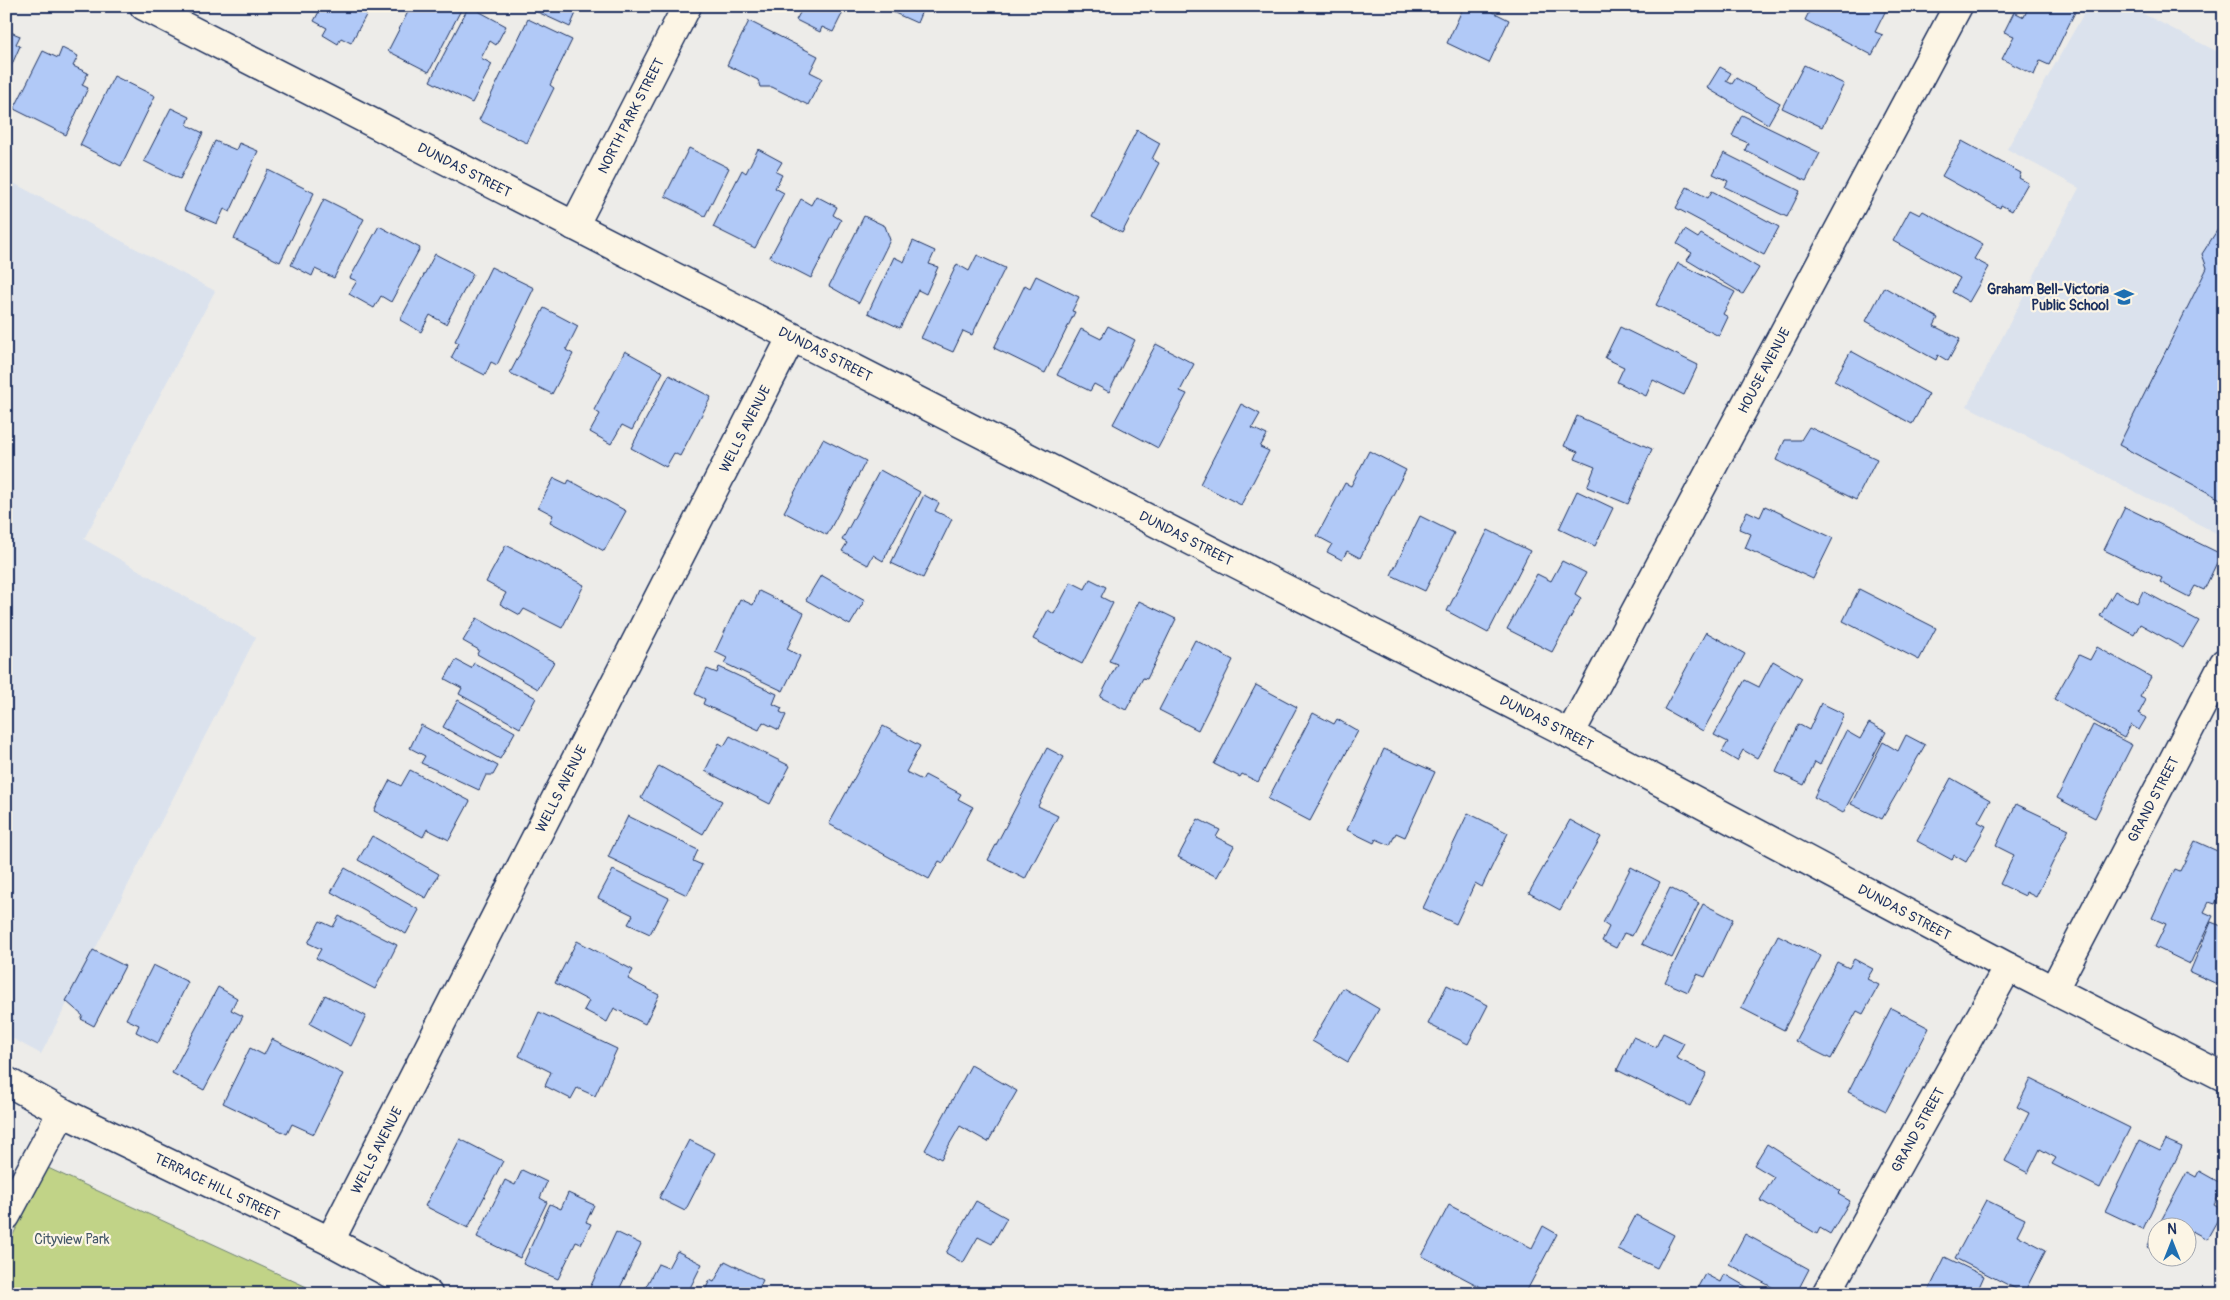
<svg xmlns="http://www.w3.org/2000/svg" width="2230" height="1300" font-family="Pangolin,sans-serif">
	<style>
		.built { fill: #dbe2ed }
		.green { fill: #c1d387; stroke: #6e8172 }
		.building { fill: #b1c9f7; stroke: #1b2f5e }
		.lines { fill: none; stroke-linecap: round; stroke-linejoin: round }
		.minor-casing { stroke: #1b2f5e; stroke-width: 31 }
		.tertiary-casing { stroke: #1b2f5e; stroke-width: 31 }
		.minor { stroke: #fcf5e5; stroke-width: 28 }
		.tertiary { stroke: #fcf5e5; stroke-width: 28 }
		.labels { text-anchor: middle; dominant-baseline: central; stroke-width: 4.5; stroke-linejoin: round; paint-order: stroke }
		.street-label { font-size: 14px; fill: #1b2f5e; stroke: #fcf5e5 }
		.poi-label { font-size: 14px; font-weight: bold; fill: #1b2f5e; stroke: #fcf5e5; text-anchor: end }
		.park-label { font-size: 14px; fill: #445868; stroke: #fcf5e5 }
	</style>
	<rect width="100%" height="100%" fill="#edece9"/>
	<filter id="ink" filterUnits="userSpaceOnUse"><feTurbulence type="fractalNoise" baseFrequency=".02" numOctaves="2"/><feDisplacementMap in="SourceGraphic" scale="10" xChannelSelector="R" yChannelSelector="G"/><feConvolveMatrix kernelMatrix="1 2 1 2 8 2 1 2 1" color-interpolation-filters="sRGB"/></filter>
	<g filter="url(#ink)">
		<path class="built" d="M2088,6H2128L2224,55V537L1967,406L2079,188L2007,149Z
			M6,179L215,291L84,539L256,637L41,1054L6,1035Z"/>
		<path class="green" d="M48,1168L322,1294H6V1248Z"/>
		<path class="building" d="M322,6H371L351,43L341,38L338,44L323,35L327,28L314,21Z
			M411,6H463L429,72L388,51Z
			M469,6L506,26L496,45L490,41L481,58L492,64L472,103L430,81Z
			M533,6H579L570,27L531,9Z
			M792,6H846L833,32L822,27L820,32L796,20L801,11Z
			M879,6H924L917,23Z
			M1464,6H1481L1509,20L1489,63L1447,43Z
			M1812,6L1887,8L1875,32L1883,35L1872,55L1805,20Z
			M2029,6H2078L2049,65L2040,61L2034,75L2002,59L2014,36L2004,32L2014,12L2024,17Z
			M528,19L572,40L550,85L554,88L527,143L479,120Z
			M749,21L818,56L810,72L822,78L808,105L772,87H760L758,80L727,65Z
			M6,30L20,36L16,44L20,46L6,78Z
			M62,48L78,56L73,66L88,73L82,85L88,88L66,135L14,109L43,51L58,58Z
			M1804,65L1844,84L1822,127L1782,108Z
			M1720,67L1731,73L1726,81L1732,84L1736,78L1780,103L1768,124L1707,88Z
			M114,76L155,96L121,166L80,145Z
			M171,108L190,117L187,125L203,133L180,179L144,161Z
			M1742,115L1820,153L1806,181L1745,150L1748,143L1732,136Z
			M1137,130L1160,143L1152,159L1159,163L1122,233L1092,217Z
			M215,141L236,150L239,143L258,151L230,212L224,209L217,224L184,210Z
			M1962,141L2021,173L2019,178L2028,183L2012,211L2001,205L2000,208L1942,176Z
			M689,148L729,168L705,216L665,196Z
			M758,149L782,162L776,172L782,175L775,188L784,193L755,248L713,227L742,170L746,173Z
			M1724,153L1800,191L1787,217L1725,187L1728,181L1713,174Z
			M268,170L314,193L280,262L234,239Z
			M1687,187L1708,198L1712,191L1779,227L1764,255L1676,208Z
			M816,196L837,207L833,215L841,220L811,278L770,257L801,199L811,205Z
			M324,199L364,219L334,278L315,269L312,276L291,265Z
			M1910,210L1920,215L1923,211L1983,244L1974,259L1989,267L1969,302L1952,292L1960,278L1893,241Z
			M864,216L885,226L890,240L859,303L829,286Z
			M379,226L420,248L391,302L381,296L374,308L349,294L357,281L350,278Z
			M2218,229L2224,231V501L2119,445L2207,268L2202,254Z
			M1685,230L1698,238L1701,234L1759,268L1743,294L1687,260L1692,253L1677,244Z
			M913,241L935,251L929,264L938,267L926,294L918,290L900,328L868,313L894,257L904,262Z
			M435,254L473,274L446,324L430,315L421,332L400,320Z
			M977,255L1005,268L972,335L963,331L953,352L921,338L957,264L969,271Z
			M1678,263L1735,292L1723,314L1728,317L1719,336L1656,305Z
			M491,267L534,288L497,365L491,362L485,375L451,358L459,343L455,341Z
			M1036,276L1079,297L1072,311L1075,312L1045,373L994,348L1025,285L1030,288Z
			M1884,287L1938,318L1934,326L1960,339L1948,361L1938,355L1936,360L1866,321Z
			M544,308L578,326L566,350L573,354L552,394L510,373Z
			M1108,326L1135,340L1109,392L1094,384L1090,391L1057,375L1081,329L1101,339Z
			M1620,327L1698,365L1684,395L1653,380L1646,396L1617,382L1624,367L1605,358Z
			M1156,344L1194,364L1180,391L1187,394L1158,448L1113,424Z
			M625,351L663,372L632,430L622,425L611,444L590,432L600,414L594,410Z
			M1851,351L1929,394L1912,424L1834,381Z
			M669,375L711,397L680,456L674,453L666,467L631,448Z
			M1241,404L1260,414L1252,428L1267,435L1260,447L1269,451L1241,505L1200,484Z
			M1577,416L1652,449L1628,504L1587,487L1595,467L1575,459L1578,452L1564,446Z
			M1809,427L1877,459L1856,500L1776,460L1785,440H1801Z
			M823,439L866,461L827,535L784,512Z
			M1369,451L1406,470L1360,558L1347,551L1342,560L1327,552L1332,544L1317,536L1345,483L1351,486Z
			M880,470L920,492L883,561L873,555L868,565L842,551L847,543L842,540Z
			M554,478L567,484L569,480L626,511L604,551L550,522L553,515L538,507Z
			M1577,491L1613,508L1595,546L1559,529Z
			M924,495L939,503L935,511L952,519L923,578L891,563Z
			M1765,506L1833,538L1813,579L1745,548L1751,534L1739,529L1747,511L1760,517Z
			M2125,507L2221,554L2204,590L2195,586L2189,597L2160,582L2162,578L2104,550Z
			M1420,516L1454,533L1425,591L1391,575Z
			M1488,530L1530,551L1488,633L1447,611Z
			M506,545L584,585L562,628L524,609L520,615L500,604L506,593L486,582Z
			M1562,561L1586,573L1575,594L1581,598L1552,652L1507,629L1537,574L1551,581Z
			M821,575L865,600L850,625L806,600Z
			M1090,579L1106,587L1101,597L1113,603L1082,664L1033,639L1048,610L1054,614L1071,582L1085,589Z
			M1859,589L1936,628L1919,660L1843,621Z
			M759,591L804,613L787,649L800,656L783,691L724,663L727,658L715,652L740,599L753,605Z
			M2115,591L2137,603L2143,591L2199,621L2183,648L2140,624L2134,635L2100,616Z
			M1139,601L1176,619L1147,679L1143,678L1126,710L1100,697L1117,664L1109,661Z
			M477,618L554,662L538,689L477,654L479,650L463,641Z
			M1706,632L1745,654L1703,731L1664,709Z
			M1195,640L1233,660L1198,730L1159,710Z
			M2097,647L2151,677L2140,697L2146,700L2139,713L2146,718L2139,730L2131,725L2124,738L2054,699L2079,655L2090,660Z
			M456,660L471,668L474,663L536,698L520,728L459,694L462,688L445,679Z
			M1773,661L1802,678L1757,758L1743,750L1737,761L1722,752L1728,742L1714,735L1745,680L1759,687Z
			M719,667L777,694L773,704L782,708L780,712L786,715L779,730L763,722L759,730L703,704L705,699L695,694L707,669L717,673Z
			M1256,685L1297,707L1258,782L1242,774L1240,777L1214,764Z
			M458,700L515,732L500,759L443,727Z
			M1821,703L1844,714L1820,765L1815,762L1804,785L1776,772L1798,724L1809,730Z
			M1313,713L1334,724L1337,719L1358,731L1310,821L1268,799Z
			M1869,723L1886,732L1843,813L1814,797L1846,731L1860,739Z
			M421,725L498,766L493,775H486L479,790L421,763L425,756L410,748Z
			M2093,725L2132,745L2095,818L2057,798Z
			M883,726L920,746L906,772L922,780L925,775L961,794L958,799L973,807L943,863L939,861L929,879L829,824Z
			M1906,735L1925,745L1882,819L1851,804L1883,742L1898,751Z
			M730,736L790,766L770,804L705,771L719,743L724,746Z
			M1047,748L1064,757L1038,806L1058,816L1025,879L988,860Z
			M1384,749L1435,772L1405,837L1396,833L1390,845L1376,839L1374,843L1347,830Z
			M659,766L722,801L703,834L641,798Z
			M410,770L470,801L449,840L427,829L423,837L374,811L390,780L401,786Z
			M1951,778L1990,800L1978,822L1986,826L1966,862L1954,855L1952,860L1917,841Z
			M2016,804L2069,829L2036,897L2026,892L2025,896L2000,884L2014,855L1996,846Z
			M1468,813L1508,833L1482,887L1475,883L1456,924L1423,908Z
			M628,816L698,850L693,861L702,865L687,895L608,857Z
			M1198,819L1220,830L1216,837L1234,846L1217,877L1178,857Z
			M1570,820L1601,837L1560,910L1529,893Z
			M372,836L439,874L426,898L358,860Z
			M2195,841L2224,854V886L2215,904L2209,902L2204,912L2213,916L2190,964L2155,947L2166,924L2152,918L2175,869L2180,871Z
			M1631,867L1660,882L1632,936L1624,933L1616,948L1602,941L1609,927L1603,923Z
			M345,868L419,910L406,934L331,892Z
			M613,870L669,898L650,934L628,924L633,915L598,898Z
			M1670,888L1699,903L1672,958L1642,944Z
			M1703,904L1733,919L1705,977L1697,974L1688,992L1665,982Z
			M339,916L397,945L375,989L316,958L321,949L308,943L320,921L333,927Z
			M2211,922L2224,927V987L2190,972Z
			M1778,935L1821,956L1784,1030L1741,1008Z
			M577,941L633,970L628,979L659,995L645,1024L614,1008L607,1022L584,1010L589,1001L555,983Z
			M93,950L125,966L94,1026L81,1019L83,1016L66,1001Z
			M1854,959L1873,969L1867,979L1879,985L1863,1014L1857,1011L1831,1059L1795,1041L1837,962L1849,968Z
			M153,965L188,982L158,1043L136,1032L139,1025L126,1019Z
			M1447,985L1488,1005L1468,1044L1428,1024Z
			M218,987L237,998L231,1010L243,1016L204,1090L172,1073Z
			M1343,988L1379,1009L1348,1062L1312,1041Z
			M325,995L366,1016L351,1046L310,1024Z
			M1891,1008L1929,1028L1886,1111L1848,1092Z
			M539,1012L617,1049L595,1096L577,1088L571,1099L545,1086L551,1072L519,1056Z
			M1663,1033L1684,1043L1676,1058L1707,1073L1690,1106L1617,1070L1633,1037L1656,1047Z
			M272,1039L343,1074L314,1134L292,1124L287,1134L223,1103L250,1048L264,1055Z
			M971,1065L1017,1091L988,1142L960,1126L941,1159L925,1150Z
			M2031,1079L2130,1128L2100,1188L2052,1164L2056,1158L2040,1149L2028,1173L2005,1161L2029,1113L2017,1107Z
			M460,1139L503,1161L468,1228L425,1206Z
			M689,1140L715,1153L685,1211L659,1198Z
			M2166,1140L2182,1147L2143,1229L2105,1211L2139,1141L2160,1151Z
			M1767,1144L1841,1191L1838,1194L1850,1201L1830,1234L1820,1228L1817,1234L1760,1200L1774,1177L1754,1165Z
			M522,1170L547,1182L540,1198L547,1202L520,1258L477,1237L505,1180L515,1185Z
			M2199,1171L2224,1185L2214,1205L2223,1210L2207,1239L2192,1231L2188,1240V1228H2158V1252L2147,1247L2187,1172L2196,1177Z
			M568,1193L594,1205L586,1222L591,1224L581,1244L576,1242L558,1279L523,1264L550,1204L561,1209Z
			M1986,1200L2025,1219L2017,1235L2046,1250L2024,1293L1955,1258Z
			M976,1201L1007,1218L992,1244L978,1237L963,1263L946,1253Z
			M1449,1205L1532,1248L1543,1226L1557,1234L1525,1294H1494L1422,1256Z
			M1636,1215L1674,1235L1657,1268L1618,1249Z
			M616,1232L641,1244L617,1294H587Z
			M1745,1234L1809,1269L1796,1294H1785L1729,1264Z
			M677,1251L702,1264L687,1294H642L658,1264L668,1268Z
			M1945,1257L1984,1276L1976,1294H1927Z
			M725,1261L763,1280L756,1294H703L710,1280L714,1282Z
			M1705,1274L1720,1282L1724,1274L1759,1294H1694Z"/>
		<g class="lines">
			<defs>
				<g id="minor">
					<path id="s1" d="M1570,734L1958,6"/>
					<path id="s2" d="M2054,989L2224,663"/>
					<path d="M6,1216L62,1112"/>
					<path id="s3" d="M330,1241L791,338"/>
					<path id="s4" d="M1826,1294L2008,967"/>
				</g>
				<g id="tertiary">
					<path id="s5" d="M144,6L1570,734L2008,967L2224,1077"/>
					<path id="s6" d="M574,226L687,6"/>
					<path id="s7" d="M6,1081L62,1112L330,1241L428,1294"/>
				</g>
			</defs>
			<use href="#minor" class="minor-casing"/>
			<use href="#tertiary" class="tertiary-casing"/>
			<use href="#minor" class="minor"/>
			<use href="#tertiary" class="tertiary"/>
		</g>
	</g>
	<defs>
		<symbol id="school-bare" viewBox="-9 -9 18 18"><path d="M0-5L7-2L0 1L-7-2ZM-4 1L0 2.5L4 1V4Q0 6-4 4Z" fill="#1f6fb2" stroke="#fcf5e5" stroke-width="2.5" paint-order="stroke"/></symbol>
	</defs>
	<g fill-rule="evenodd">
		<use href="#school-bare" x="2110" y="283" width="28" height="28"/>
	</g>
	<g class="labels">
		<g class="street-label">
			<text stroke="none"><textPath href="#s6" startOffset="124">NORTH PARK STREET</textPath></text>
			<text stroke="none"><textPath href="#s5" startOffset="360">DUNDAS STREET</textPath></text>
			<text stroke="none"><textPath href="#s5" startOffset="765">DUNDAS STREET</textPath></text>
			<text stroke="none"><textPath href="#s1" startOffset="412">HOUSE AVENUE</textPath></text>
			<text stroke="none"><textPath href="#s3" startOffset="912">WELLS AVENUE</textPath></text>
			<text stroke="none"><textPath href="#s5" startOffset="1170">DUNDAS STREET</textPath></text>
			<text stroke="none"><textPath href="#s5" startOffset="1575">DUNDAS STREET</textPath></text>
			<text stroke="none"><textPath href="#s3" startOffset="508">WELLS AVENUE</textPath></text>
			<text stroke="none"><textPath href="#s2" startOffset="214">GRAND STREET</textPath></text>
			<text stroke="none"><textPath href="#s5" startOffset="1980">DUNDAS STREET</textPath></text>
			<text stroke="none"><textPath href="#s4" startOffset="188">GRAND STREET</textPath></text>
			<text stroke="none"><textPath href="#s3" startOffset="102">WELLS AVENUE</textPath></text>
			<text stroke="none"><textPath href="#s7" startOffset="236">TERRACE HILL STREET</textPath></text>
		</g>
		<g class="poi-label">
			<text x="2109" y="289">Graham Bell-Victoria<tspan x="2109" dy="16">Public School</tspan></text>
		</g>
		<g class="park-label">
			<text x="72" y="1239">Cityview Park</text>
		</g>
	</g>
	<rect width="2230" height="1300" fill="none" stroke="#fcf5e5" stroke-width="25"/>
	<rect x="12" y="12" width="2205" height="1275" fill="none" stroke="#1b2f5e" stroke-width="2" filter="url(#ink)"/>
	<g transform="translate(2172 1242)"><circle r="24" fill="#fcf5e5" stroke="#a2a6af"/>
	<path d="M0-4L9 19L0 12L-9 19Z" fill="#1f6fb2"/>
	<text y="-8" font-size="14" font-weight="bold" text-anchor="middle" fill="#1b2f5e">N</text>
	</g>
</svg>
